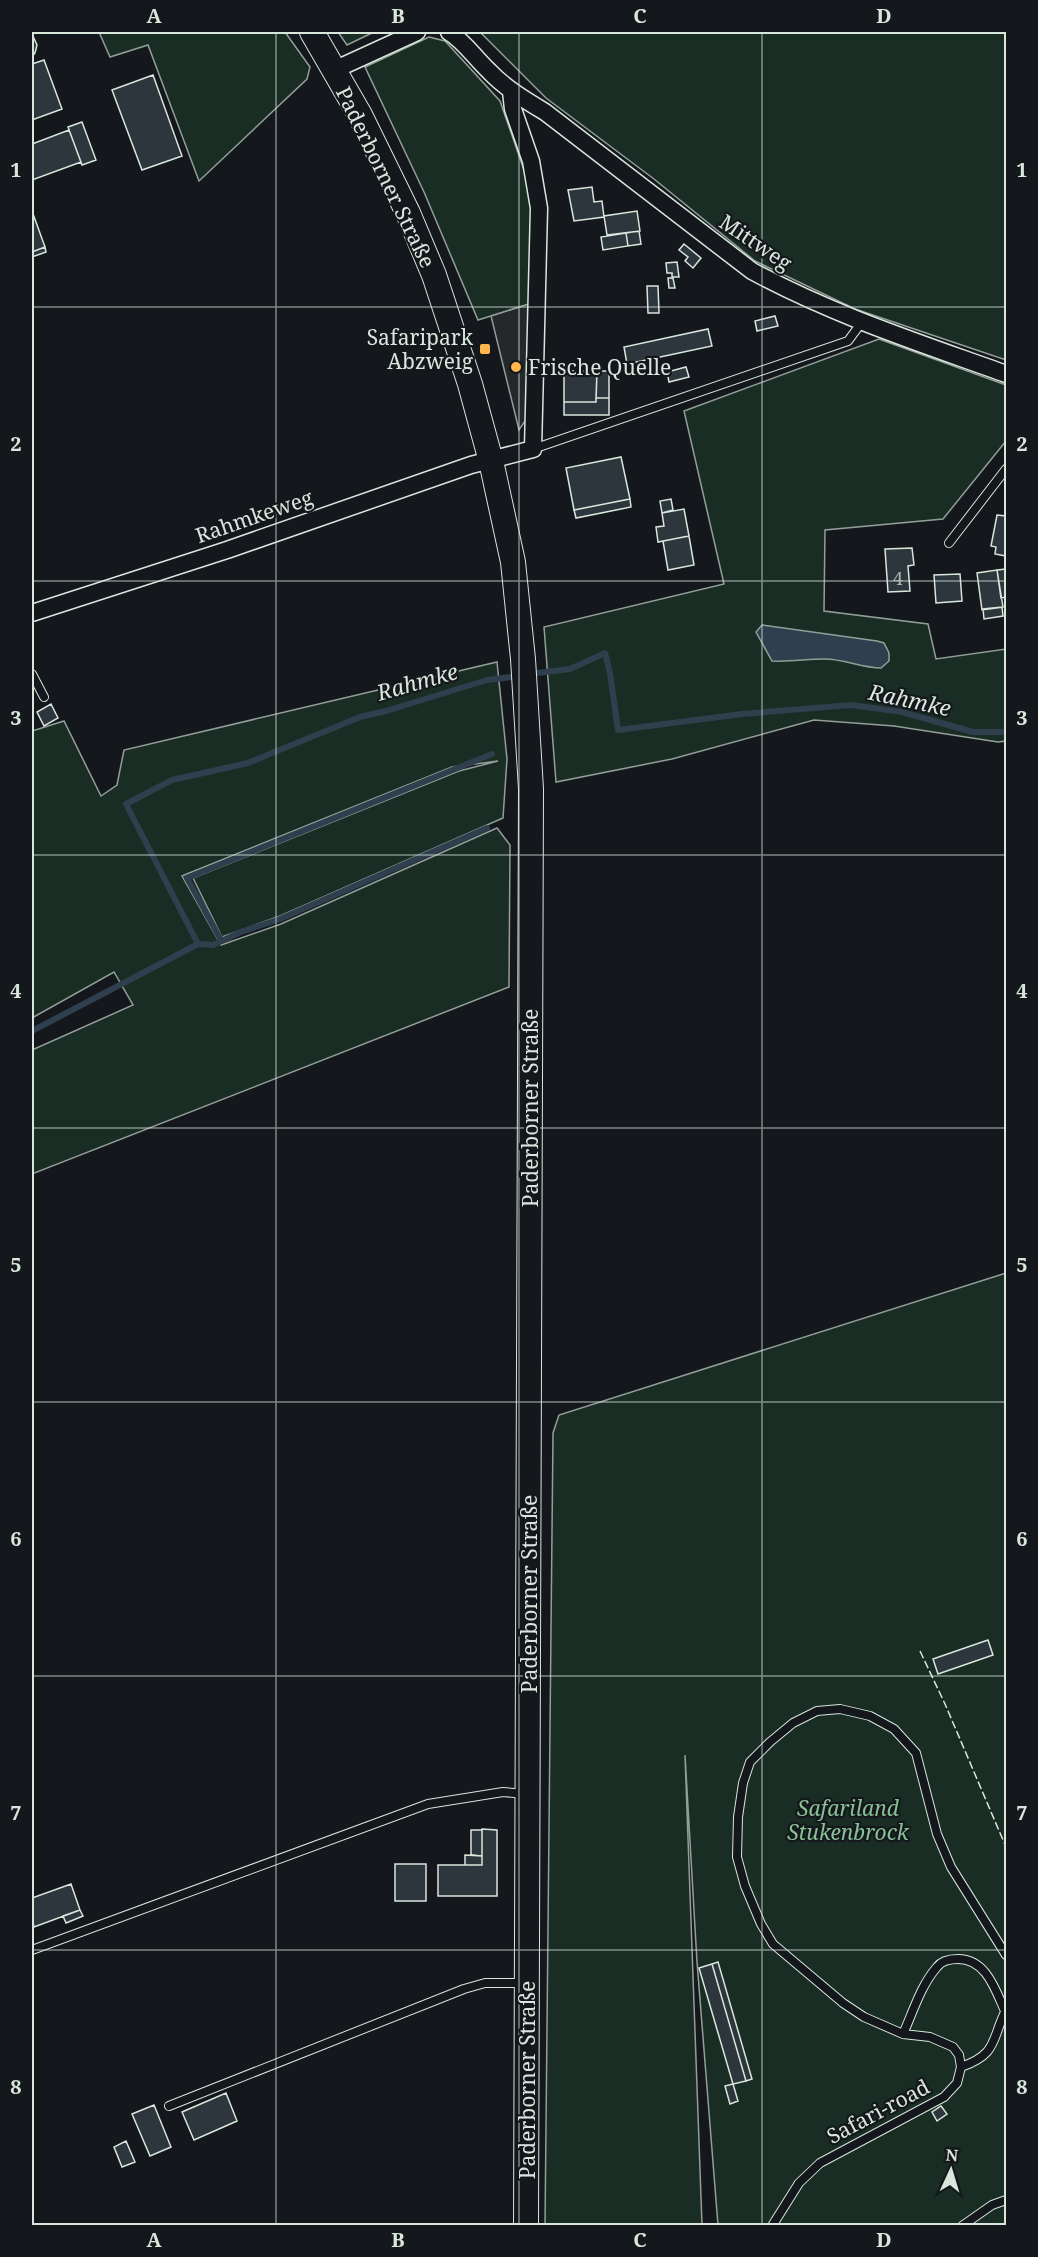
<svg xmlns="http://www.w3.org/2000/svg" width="1038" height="2257" font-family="'Noto Serif',serif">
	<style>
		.green { fill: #1a2d24; stroke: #939e99; stroke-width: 1.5 }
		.parking { fill: #24282b; stroke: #939e99; stroke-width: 1.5 }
		.water { fill: #2f3f4d; stroke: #939e99; stroke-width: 1.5 }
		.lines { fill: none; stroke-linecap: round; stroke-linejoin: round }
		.stream { stroke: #2f3f4d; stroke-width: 6 }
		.building { fill: #2c363c; stroke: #d8e6dc; stroke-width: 1.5 }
		.lane-casing { stroke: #d8e6dc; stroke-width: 10 }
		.street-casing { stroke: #d8e6dc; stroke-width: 19 }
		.secondary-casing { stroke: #d8e6dc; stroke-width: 26 }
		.lane { stroke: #14181c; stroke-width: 8 }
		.street { stroke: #14181c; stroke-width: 16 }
		.secondary { stroke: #14181c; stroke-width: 24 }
		.fence { stroke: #d8e6dc; stroke-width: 1.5; stroke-dasharray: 8 3; stroke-linecap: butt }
		.grid { fill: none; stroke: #d8e6dc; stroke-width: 1.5; stroke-opacity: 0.55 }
		.poi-dot { fill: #ffb74d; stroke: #14181c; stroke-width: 2 }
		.labels { text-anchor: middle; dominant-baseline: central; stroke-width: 4.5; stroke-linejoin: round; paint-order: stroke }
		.number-label { font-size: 18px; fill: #adbab4 }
		.street-label { font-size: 21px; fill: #d8e6dc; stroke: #14181c }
		.poi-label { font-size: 21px; fill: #d8e6dc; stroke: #14181c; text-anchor: end }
		.park-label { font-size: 21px; font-style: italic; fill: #8ac095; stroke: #14181c }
		.water-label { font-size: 22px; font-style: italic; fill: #d8e6dc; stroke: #14181c }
		.neatline { fill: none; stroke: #d8e6dc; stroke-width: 2 }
		.grid-label { font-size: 20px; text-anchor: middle; font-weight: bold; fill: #d8e6dc }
	</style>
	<rect width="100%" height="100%" fill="#14181c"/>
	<path class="green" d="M99,32H285L310,67L307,79L199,181L148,45L110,57Z
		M338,32H374L347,45Z
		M480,32H1006V360L855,309L755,261L654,179L546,98Z
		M429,37L445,41L500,101L525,173L533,205L529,304L478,320L424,192L365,67Z
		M879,339L1006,385V441L943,519L825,530L824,611L928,624L936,659L1006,649V741L998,742L894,726L814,720L672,759L556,782L544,627L724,584L684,411Z
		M497,662L507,759L503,818L280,916L222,937L193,878L459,771L498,761L452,767L182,876L221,945L281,924L497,828L510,845L509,987L32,1174V1050L133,1005L114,972L32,1018V731L64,721L101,796L117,785L124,750Z
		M1006,1273V2225H718L697,1962L685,1755L702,2225L545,2226L553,1433L559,1415Z"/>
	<path class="parking" d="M529,304L527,418L519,430L491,316Z"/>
	<path class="water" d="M762,625L877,641L884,643L889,653V661L881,668C862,668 844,659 825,659C807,659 790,662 772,661L756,632Z"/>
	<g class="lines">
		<path class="stream" d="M529,674L570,669L605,653L610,673L618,730L742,714L851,705L902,712L973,732H1006
			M221,940L187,878L492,754
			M198,944L213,945L241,932L280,919L487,828
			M32,1031L198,944L126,804L172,780L248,763L360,717L386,711L487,680L519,676"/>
	</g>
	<path class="building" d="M32,34L37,45L35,53L32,57Z
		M44,60L62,109L32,120V64Z
		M153,75L182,156L142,170L112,90Z
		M82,122L96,160L82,165L68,127Z
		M69,130L81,162L32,180V144Z
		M592,187L594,202L602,201L604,217L574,221L568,190Z
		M32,211L45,247L32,252Z
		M637,211L640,231L607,235L604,216Z
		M639,231L641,244L628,246L626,233Z
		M626,233L628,246L603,250L601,237Z
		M684,244L701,258L693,268L685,261L688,257L679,250Z
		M45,247L46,252L32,257V252Z
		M677,262L679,277H672V273H667L666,263Z
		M668,278H673L675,288H669Z
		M647,286H658L659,313H648Z
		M775,316L778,326L757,331L755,321Z
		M708,329L712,346L627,364L624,347Z
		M686,367L689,377L669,382L667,372Z
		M564,371H597L596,402H564Z
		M597,371H609V398H596Z
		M596,398H609V415H564V402H596Z
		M621,457L630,499L574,510L566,468Z
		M630,499L631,507L576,518L574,510Z
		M671,499L673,510L662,513L660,501Z
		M684,509L689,536L658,542L656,527L664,526L662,513Z
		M997,515L1006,516V556L995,554L996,547L991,546Z
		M689,536L694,565L668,570L663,541Z
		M912,548L914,565L908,566L910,591L888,592L885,549Z
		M1006,569V597L1001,598L997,570Z
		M997,570L1003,607L982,610L977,573Z
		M960,574L962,601L936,603L934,575Z
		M1002,607L1003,616L984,619L983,609Z
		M51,704L58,718L44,726L37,712Z
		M988,1640L993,1655L938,1674L933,1659Z
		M482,1829L497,1830V1896H438V1865H482Z
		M471,1830H482V1856L471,1855Z
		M465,1855L482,1856V1865H465Z
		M395,1864H426V1901H395Z
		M71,1884L80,1910L34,1927L32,1919V1898Z
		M80,1910L83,1916L66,1923L63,1916Z
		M718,1962L752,2079L746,2081L712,1964Z
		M712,1964L746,2081L733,2084L738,2101L730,2104L725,2086L733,2084L699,1968Z
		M226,2093L237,2121L194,2140L182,2112Z
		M154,2105L171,2147L150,2156L132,2114Z
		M941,2106L947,2114L937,2121L932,2112Z
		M126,2141L135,2162L122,2167L114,2147Z"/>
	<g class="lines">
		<defs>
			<path id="lane" d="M533,449L848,341L862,322
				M949,543L1006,469
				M32,674L44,697
				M32,1950L428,1804L503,1792L526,1794
				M903,2034C913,2012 921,1985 937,1967C942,1960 950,1959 958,1959C986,1959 995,1989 1005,2011
				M961,2067C998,2054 991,2040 1006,2010
				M169,2106L464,1989L485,1983H524
				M772,2226L799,2183L820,2163L944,2097L957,2083L961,2067L959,2055L953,2047L930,2037L903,2034L864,2017L843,2003L773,1944L761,1924L745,1886L737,1857L738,1817L743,1783L750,1762L770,1742L793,1723L817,1711L840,1709L870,1716L894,1729L916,1753L937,1834L951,1867L1006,1955
				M962,2226L992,2205L1006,2200"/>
			<path id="street" d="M449,32C465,42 475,58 489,71C505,88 525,100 545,112L752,271C833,315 920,343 1006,374
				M334,70L417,32
				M32,613L227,550L471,465L533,449L539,208L531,161L513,109L511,91"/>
			<path id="secondary" d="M312,32L360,115L408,213L434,275L470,384L491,461L513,562L523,659L531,789L526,2226"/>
		</defs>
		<use href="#lane" class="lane-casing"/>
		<use href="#street" class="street-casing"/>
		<use href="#secondary" class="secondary-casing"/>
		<use href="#lane" class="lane"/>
		<use href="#street" class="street"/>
		<use href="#secondary" class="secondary"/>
		<path class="fence" d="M920,1651L945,1704L1006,1847"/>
	</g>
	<path class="grid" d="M276,32V2226M519,32V2226M762,32V2226M32,307H1006M32,581H1006M32,855H1006M32,1128H1006M32,1402H1006M32,1676H1006M32,1950H1006"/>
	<g class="poi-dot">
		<rect x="479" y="343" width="12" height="12" rx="3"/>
		<circle cx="516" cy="367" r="6"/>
	</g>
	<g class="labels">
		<g class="number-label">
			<text x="898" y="578">4</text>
		</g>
		<g class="street-label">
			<text transform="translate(386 177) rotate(64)">Paderborner Straße</text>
			<text transform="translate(756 242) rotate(34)">Mittweg</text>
			<text transform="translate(254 516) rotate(-19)">Rahmkeweg</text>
			<text transform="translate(530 1108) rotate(-90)">Paderborner Straße</text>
			<text transform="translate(529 1594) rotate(-90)">Paderborner Straße</text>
			<text transform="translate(527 2080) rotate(-90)">Paderborner Straße</text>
			<text transform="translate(878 2111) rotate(-28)">Safari-road</text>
		</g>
		<g class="poi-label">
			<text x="473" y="337">Safaripark<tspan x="473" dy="24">Abzweig</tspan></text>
			<text x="528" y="367" text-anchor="start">Frische Quelle</text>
		</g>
		<g class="park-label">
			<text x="848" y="1808">Safariland<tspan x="848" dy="24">Stukenbrock</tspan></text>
		</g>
		<g class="water-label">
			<text transform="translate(417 681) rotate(-16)">Rahmke</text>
			<text transform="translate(910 699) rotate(12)">Rahmke</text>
		</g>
	</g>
	<rect width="1038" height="2257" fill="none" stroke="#14181c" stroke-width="66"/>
	<g transform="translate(951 2170) rotate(4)" stroke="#14181c" stroke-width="4.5" paint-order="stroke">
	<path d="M0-4.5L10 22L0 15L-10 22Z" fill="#d8e6dc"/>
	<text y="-9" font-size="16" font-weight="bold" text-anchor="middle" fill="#d8e6dc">N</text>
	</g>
	<rect x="33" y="33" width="972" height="2191" class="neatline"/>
	<g class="grid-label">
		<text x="154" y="23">A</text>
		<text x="398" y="23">B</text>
		<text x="640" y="23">C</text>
		<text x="884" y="23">D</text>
		<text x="16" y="177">1</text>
		<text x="1022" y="177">1</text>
		<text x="16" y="451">2</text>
		<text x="1022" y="451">2</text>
		<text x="16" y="725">3</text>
		<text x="1022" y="725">3</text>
		<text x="16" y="998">4</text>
		<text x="1022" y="998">4</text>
		<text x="16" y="1272">5</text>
		<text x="1022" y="1272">5</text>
		<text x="16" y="1546">6</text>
		<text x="1022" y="1546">6</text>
		<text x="16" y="1820">7</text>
		<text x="1022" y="1820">7</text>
		<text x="16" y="2094">8</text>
		<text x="1022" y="2094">8</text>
		<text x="154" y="2247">A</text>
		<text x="398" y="2247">B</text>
		<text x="640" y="2247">C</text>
		<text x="884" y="2247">D</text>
	</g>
</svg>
